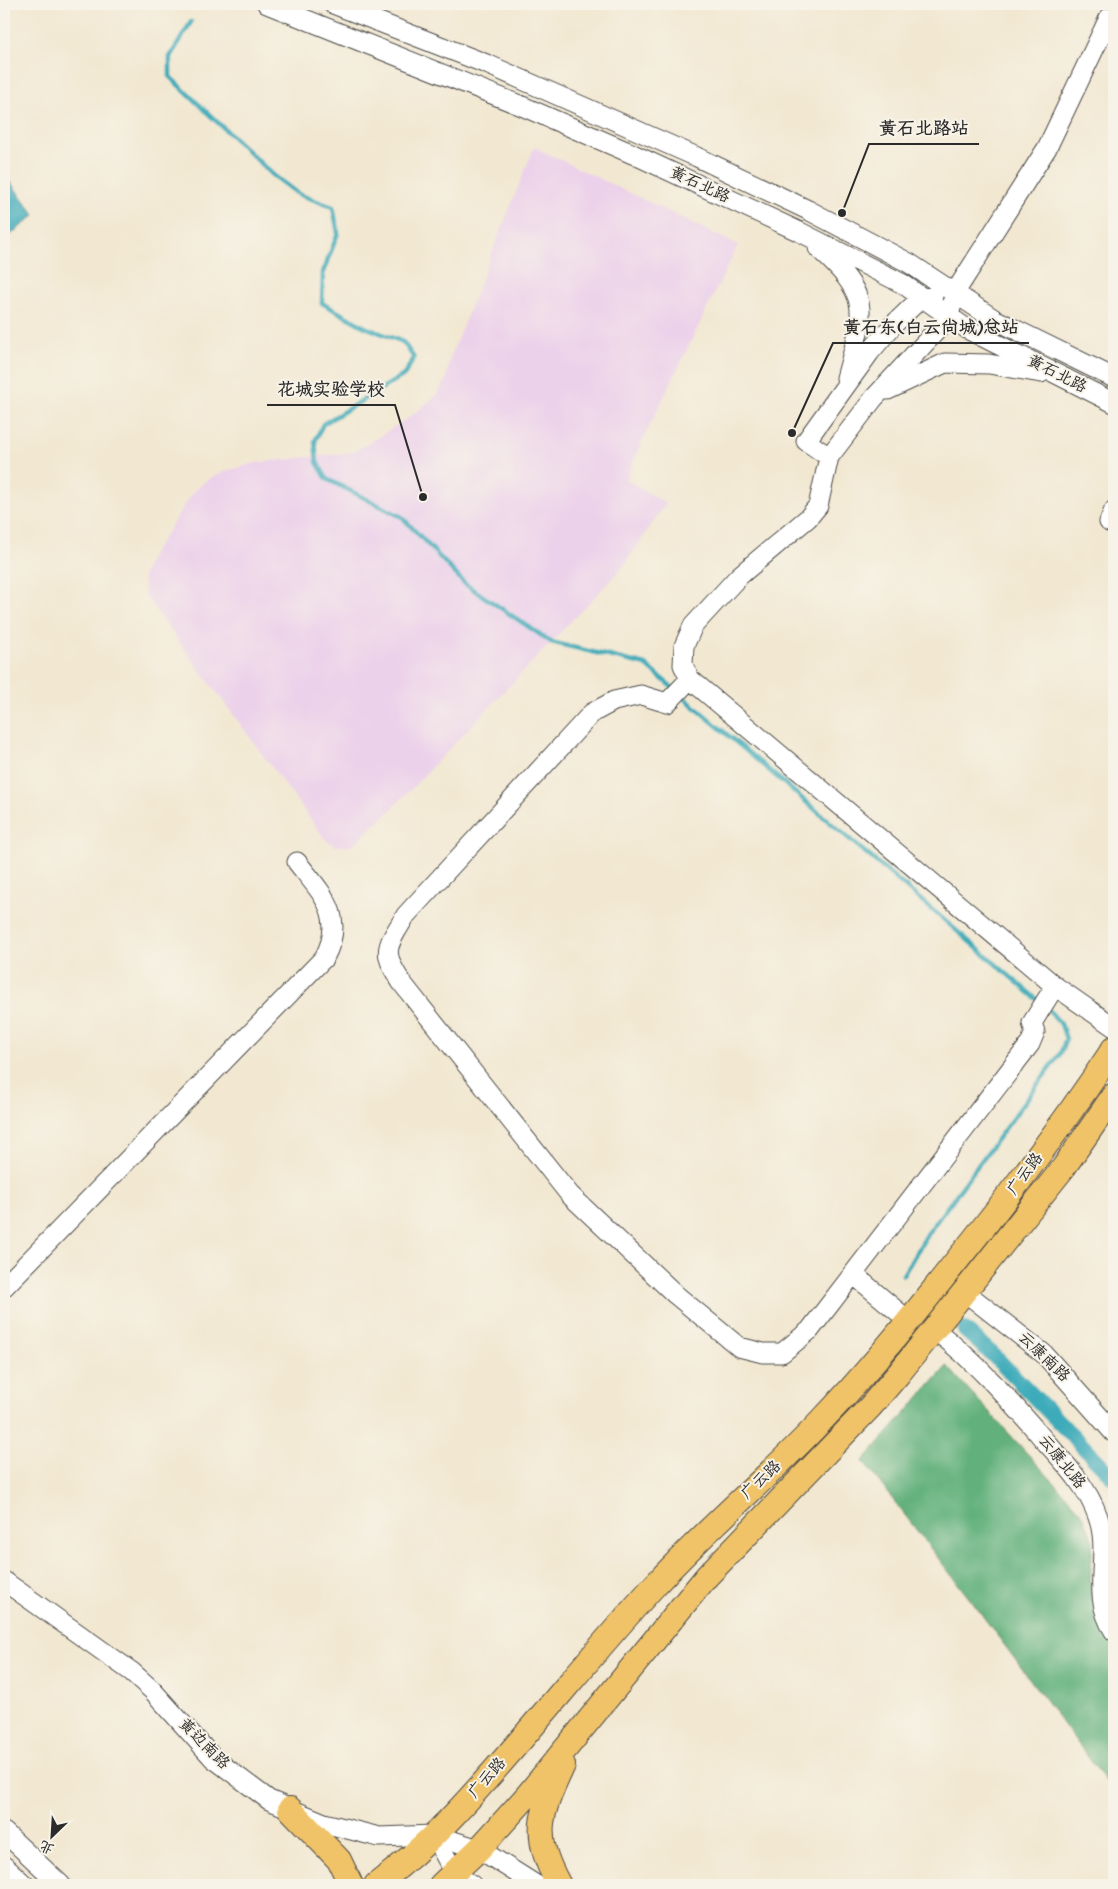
<svg xmlns="http://www.w3.org/2000/svg" width="1118" height="1889" font-family="Mynerve,'LXGW WenKai TC',sans-serif">
	<style>
		.built { fill: #ecd1ea }
		.forest { fill: #62b17b; stroke: #466e53 }
		.water { fill: #3cabba; stroke: #346b72 }
		.lines { fill: none; stroke-linecap: round; stroke-linejoin: round }
		.stream { stroke: #3cabba; stroke-width: 4.5 }
		.canal { stroke: #3cabba; stroke-width: 16 }
		.minor-casing { stroke: #494744; stroke-width: 21 }
		.major-casing { stroke: #494744; stroke-width: 26 }
		.minor { stroke: #fff; stroke-width: 19 }
		.major { stroke: #f0c369; stroke-width: 24 }
		.labels { text-anchor: middle; dominant-baseline: central; stroke-width: 4; stroke-linejoin: round; paint-order: stroke }
		.street-label { font-size: 16px; fill: #2b2b2b; stroke: #f7f3e8 }
		.leader { fill: none; stroke: #2b2b2b; stroke-width: 2 }
		.callout-dot { fill: #2b2b2b; stroke: #f7f3e8; stroke-width: 2 }
		.callout-label { font-size: 18px; text-anchor: middle; font-weight: bold; fill: #2b2b2b; stroke: #f7f3e8; stroke-width: 4; stroke-linejoin: round; paint-order: stroke }
	</style>
	<rect width="100%" height="100%" fill="#f7f3e8"/>
	<filter id="ink" filterUnits="userSpaceOnUse"><feTurbulence type="fractalNoise" baseFrequency=".02" numOctaves="2"/><feDisplacementMap in="SourceGraphic" scale="10" xChannelSelector="R" yChannelSelector="G"/><feConvolveMatrix kernelMatrix="1 2 1 2 8 2 1 2 1" color-interpolation-filters="sRGB"/></filter>
	<filter id="wash" filterUnits="userSpaceOnUse"><feTurbulence type="fractalNoise" baseFrequency=".0096" numOctaves="4" result="noise"/><feDisplacementMap in="SourceGraphic" scale="20" xChannelSelector="R" yChannelSelector="G"/><feGaussianBlur stdDeviation="1.12" result="paint"/><feColorMatrix in="noise" values="0 0 0 0 0 0 0 0 0 0 0 0 0 0 0 0 0 1.4 0 .05"/><feComposite in="paint" operator="in"/></filter>
	<g filter="url(#wash)">
		<rect width="100%" height="100%" fill="#f2e8d2"/>
		<path class="built" d="M534,147L738,245L635,456L626,480L666,503L623,567L391,810L351,846H335L325,839L158,613L145,595L143,575L150,558L194,491L207,480L223,472L255,463L354,452L410,417L437,395L446,380L450,358Z"/>
		<path class="forest" d="M947,1366L1082,1513L1093,1541L1090,1584L1096,1615L1114,1645V1797L1108,1784L973,1603L863,1461Z"/>
		<path class="water" d="M4,174L35,215L4,240Z"/>
		<g class="lines">
			<path class="stream" d="M191,22L170,57V77L273,175L298,194L333,207L338,233L323,272L322,303L365,327L403,342L414,358L404,375L323,424L315,441L317,462L327,479L402,517L465,584L551,642L646,665L674,689
				M681,695L1040,1002
				M903,1275L928,1233L1060,1054L1066,1039L1061,1024L1046,1007"/>
			<path class="canal" d="M965,1330L992,1354L1114,1478"/>
		</g>
	</g>
	<g filter="url(#ink)">
		<g class="lines">
			<defs>
				<path id="minor" d="M267,4L522,106L635,155L800,232L903,284L967,329L1114,403
					M333,4L489,65L697,157L808,210L909,263L994,319L1114,378
					M1109,18L1047,148L954,294L949,317L874,398L829,457L818,506L808,518L739,576L693,626L684,646L683,665L690,679L1055,986L1114,1027
					M818,248C874,299 864,311 846,378
					M888,390L945,363L989,364L1041,373
					M829,457L806,441L870,352L893,325L921,298L933,296
					M1109,522L1114,510
					M690,679L667,703L641,695L614,701L592,713L406,915C387,947 380,950 402,983L570,1195L676,1295L739,1347L763,1353H782L810,1330L1030,1044L1035,1032L1032,1023L1055,986
					M853,1274L909,1321
					M4,1287L324,958C347,916 322,894 297,862
					M965,1292L1044,1354L1114,1433
					M935,1330C976,1362 1010,1400 1044,1440C1065,1463 1088,1487 1098,1517C1112,1556 1089,1593 1114,1631
					M4,1581L132,1672L153,1691L213,1758L269,1800L324,1823L379,1837L434,1835L479,1849L536,1885
					M4,1832L61,1885
					M434,1835L455,1874L472,1885
					M4,1866L25,1885"/>
				<path id="major" d="M290,1809L339,1860L351,1885
					M376,1885C430,1845 475,1793 519,1742C564,1690 608,1636 655,1585C708,1527 769,1477 823,1419C868,1372 910,1320 950,1269C1008,1198 1063,1125 1114,1048
					M441,1885L479,1849L526,1797L707,1576L870,1407L900,1372L1064,1167L1114,1095
					M559,1885C531,1834 540,1815 563,1765"/>
			</defs>
			<use href="#minor" class="minor-casing"/>
			<use href="#major" class="major-casing"/>
			<use href="#minor" class="minor"/>
			<use href="#major" class="major"/>
		</g>
	</g>
	<g class="labels">
		<g class="street-label">
			<text transform="translate(700 185) rotate(25)">黄石北路</text>
			<text transform="translate(1057 374) rotate(27)">黄石北路</text>
			<text transform="translate(1025 1174) rotate(-53)">广云路</text>
			<text transform="translate(1044 1357) rotate(44)">云康南路</text>
			<text transform="translate(1062 1462) rotate(51)">云康北路</text>
			<text transform="translate(761 1480) rotate(-44)">广云路</text>
			<text transform="translate(204 1744) rotate(45)">黄边南路</text>
			<text transform="translate(487 1778) rotate(-49)">广云路</text>
		</g>
	</g>
	<path class="leader" d="M842 213L869 144H979M792 433L833 343H1029M423 497L395 405H267"/>
	<g class="callout-dot">
		<circle cx="842" cy="213" r="5"/>
		<circle cx="792" cy="433" r="5"/>
		<circle cx="423" cy="497" r="5"/>
	</g>
	<g class="callout-label">
		<text x="924" y="134">黄石北路站</text>
		<text x="931" y="333">黄石东(白云尚城)总站</text>
		<text x="331" y="395">花城实验学校</text>
	</g>
	<rect width="1118" height="1889" fill="none" stroke="#f7f3e8" stroke-width="20"/>
	<g transform="translate(52 1836) rotate(205)" stroke="#f7f3e8" stroke-width="4" paint-order="stroke">
	<path d="M0-4L9 19L0 12L-9 19Z" fill="#2b2b2b"/>
	<text y="-8" font-size="14" font-weight="bold" text-anchor="middle" fill="#2b2b2b">北</text>
	</g>
</svg>
